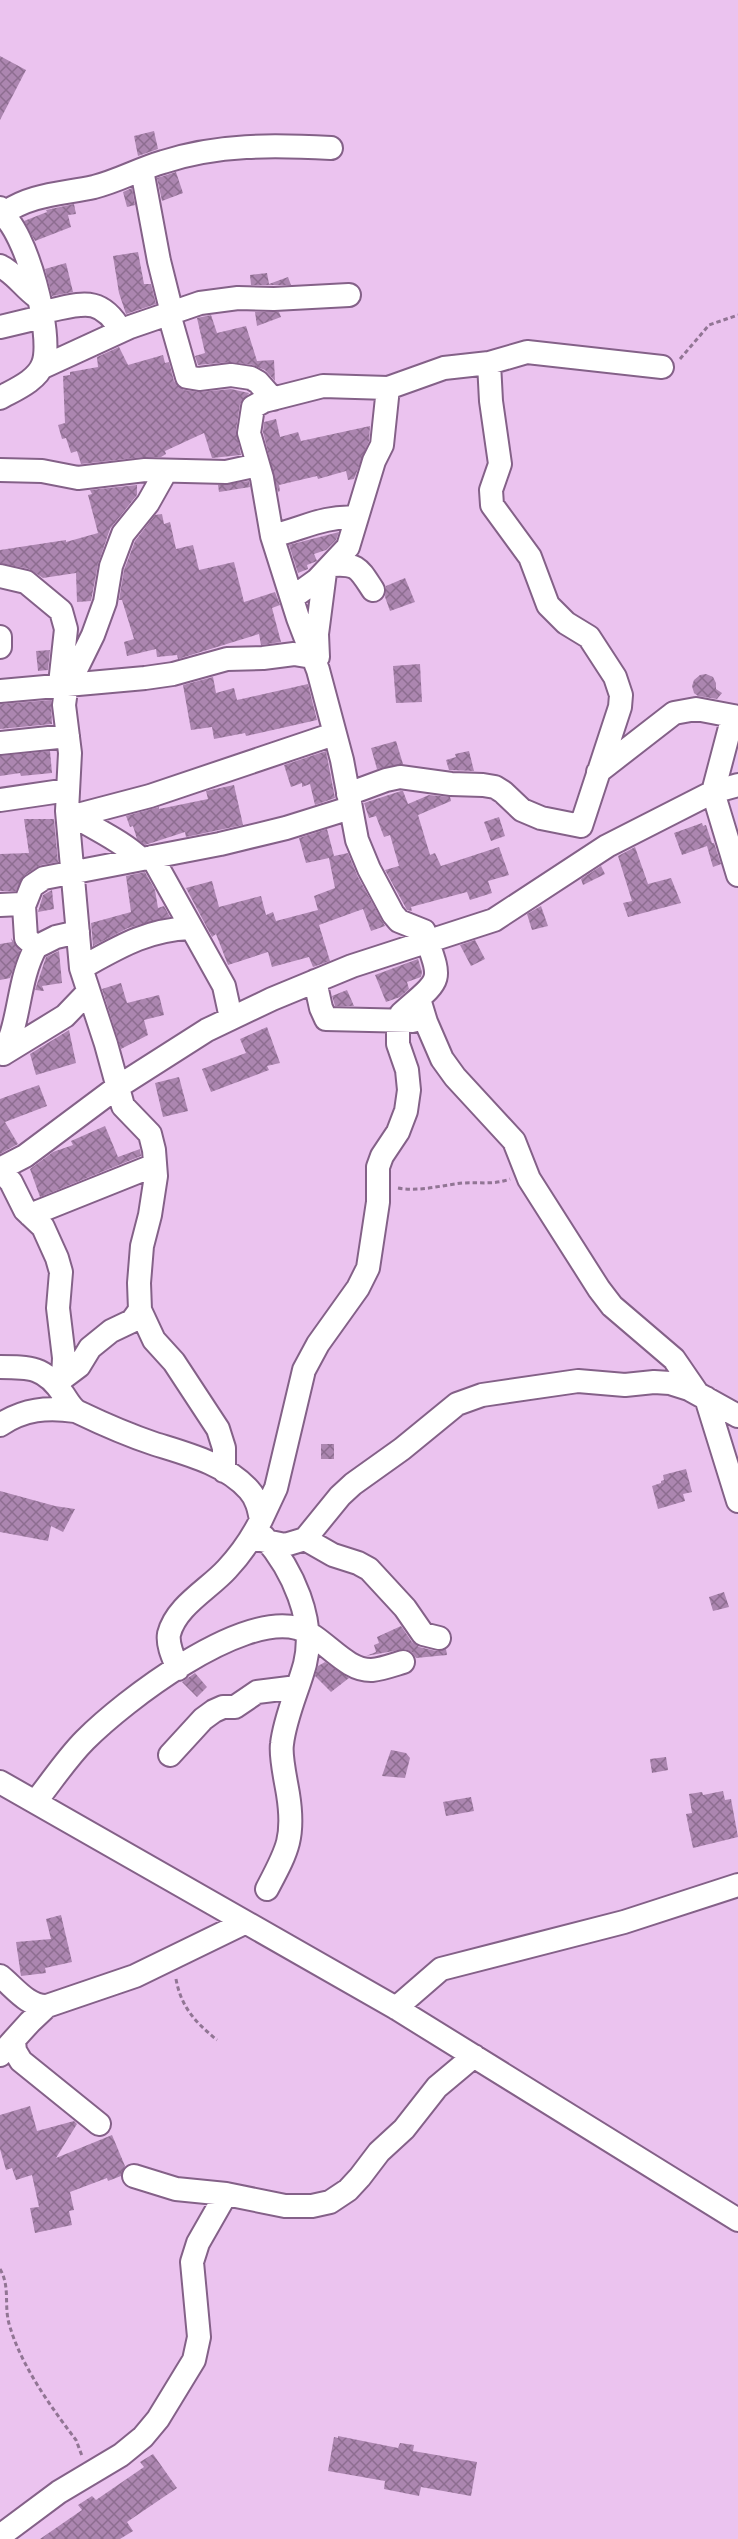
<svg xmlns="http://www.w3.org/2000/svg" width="738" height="2539" font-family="Literata,serif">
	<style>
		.building { fill: url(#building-cross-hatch) }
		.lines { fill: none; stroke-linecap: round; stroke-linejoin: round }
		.minor-casing { stroke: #846188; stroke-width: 26 }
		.path { stroke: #917594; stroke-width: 3; stroke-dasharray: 4.5 3; stroke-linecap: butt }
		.minor { stroke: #fff; stroke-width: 22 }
	</style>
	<defs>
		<pattern id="building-cross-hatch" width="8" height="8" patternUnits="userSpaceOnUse" patternTransform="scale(1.5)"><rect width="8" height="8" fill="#ac86b0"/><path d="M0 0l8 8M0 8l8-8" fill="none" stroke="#8d6d90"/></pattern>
	</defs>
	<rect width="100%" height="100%" fill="#ebc3ef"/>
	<path class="building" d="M0,56L26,70L0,120Z
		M154,131L158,149L138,156L134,136Z
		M176,172L183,193L162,201L157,178Z
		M132,188L135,205L127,207L123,192Z
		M74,204L76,214L68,215L71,227L35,241L24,221L47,212L46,210Z
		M138,252L144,284H151L156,304L126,314L119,293L113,256Z
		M66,263L73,292L52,296L45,269Z
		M267,273L269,284L288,277L291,285H251L250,275Z
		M255,312H279L281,317L257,326Z
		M211,315L217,333L246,326L257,361L274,360L275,381L265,370L253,365L230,362L198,365L195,356L205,353L197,318Z
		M119,347L128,365L163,355L165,363L169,362L174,381L184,390L200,392L231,389L249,393L240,404L236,431L241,455L212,458L204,433L165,451L166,454L161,457H144L81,464L77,451L71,453L66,438L62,439L58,425L65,423L63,376L70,375V372L98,367L97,357Z
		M276,419L280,437L298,432L301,441L370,426L369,441L354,479L348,480L346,471L318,479L317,476L279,485L280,491L278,492L263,432L264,422Z
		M249,481L250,487L219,492L218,485Z
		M137,485V495L110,529L98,564L91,601L77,602L76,573L43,578L29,569L0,563V550L66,540V542L98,533L88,495L92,494L90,490Z
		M162,514L164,524L170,522L176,549L193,545L199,570L234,562L244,602L275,592L280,605L272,608L281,642L261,645L259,634L178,659L177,655L157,657L156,649L127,656L124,642L134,639L122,600H119L124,570L135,541L155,515Z
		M339,532L336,540L326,550L314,554L317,561L307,565L308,569L298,573L289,545Z
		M405,578L415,602L390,611L385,597L386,586Z
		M50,650L48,670L38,671L36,651Z
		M420,664L422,702L396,703L393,666Z
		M706,674L713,677L716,683V689L722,693L717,699L698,696L694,693L692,686L694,680L700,675Z
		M213,677L216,693L234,688L237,700L308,684L317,720L246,736L245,733L214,739L212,727L191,730L183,685Z
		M51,700L52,724L0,729V704Z
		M396,741L403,764L377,769L371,748Z
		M50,751L52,773L21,776L20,773L0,776V756Z
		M326,751L335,798L315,805L310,784L302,787V783L291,787L284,765Z
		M469,751L474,771L449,770L446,760L456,757L455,754Z
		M234,785L243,825L186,837L185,832L145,845L137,839L133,826L130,827L126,816L159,807V809L208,799L206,791Z
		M401,791H403L408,804L429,795L450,797L451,801L418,815L430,855L435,853L441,866L499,847L509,875L488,881L492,893L470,900L467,892L411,907L412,911L407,910L385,870L399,866L390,835L384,837L376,816L369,818L364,803Z
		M499,817L505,836L491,841L484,822Z
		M24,819H54L58,862L41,865L25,875L16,891H0V854L29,853Z
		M702,823L703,826L706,825L712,843H714L721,864L713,867L707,846L682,855L674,833Z
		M327,829L334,856L348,853L357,875L385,926L371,931L363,909L319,925L330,961L313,967L309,957L272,967L268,952L228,965L216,934L212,937L186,888L212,881L219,907L261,896L266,915L273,912L276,921L318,910L314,896L335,888L329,858L306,863L299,838Z
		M635,847L648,884L671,878L681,903L628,917L623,903L632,901L618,856Z
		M601,866L605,874L583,885L581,879Z
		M145,872L155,890L158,908L164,906L170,917L128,928L93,946L91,923L131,912L126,876Z
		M52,890L54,909L38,912L43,895Z
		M541,906L548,926L532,930L527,914Z
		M11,938L20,950L10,978L0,980V944L12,942Z
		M475,940L485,959L471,966L460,945Z
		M59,951L62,983L42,986L44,991L35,990L46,957Z
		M418,959L422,972L421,977L407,982L409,989L400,997L386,1002L375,975Z
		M121,983L127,1003L159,995L164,1015L144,1020L148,1035L121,1049L102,989Z
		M347,990L354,1006H335L332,996Z
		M267,1027L280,1063L267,1066L269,1070L211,1092L202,1069L246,1053L240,1039Z
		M69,1030L76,1063L36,1075L30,1054Z
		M179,1077L188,1111L163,1117L155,1083Z
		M39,1085L47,1106L5,1122L18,1144L0,1154V1099Z
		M105,1126L118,1157L140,1149L141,1156L40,1197L30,1169L53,1152L73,1145L71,1141Z
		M321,1444H334V1459H321Z
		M686,1469L692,1492L683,1494L685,1501L658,1509L652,1486L661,1483V1481L664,1480L663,1475Z
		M0,1491L55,1506L75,1509L63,1532L51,1526L48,1541L0,1532Z
		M724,1592L729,1607L713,1611L709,1597Z
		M401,1626L412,1642L419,1647L436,1651L446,1649L447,1655L416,1658L412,1652L405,1649L366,1656L376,1652L374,1645L379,1643L377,1637Z
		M325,1662L349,1678L331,1692L315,1676L318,1666Z
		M195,1673L207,1687L197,1697L182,1682Z
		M391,1750L406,1753L410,1758L405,1778L382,1776Z
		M666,1757L668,1770L652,1773L650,1759Z
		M723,1791L725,1800L731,1799L738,1837L693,1848L686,1814L692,1813L689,1794L702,1792L703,1795Z
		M471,1797L474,1811L446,1816L443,1802Z
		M61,1915L72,1962L45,1968L46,1973L21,1976L16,1942L51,1939L46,1919Z
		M30,2106L37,2131L74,2121L77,2124L56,2158L112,2135L125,2166L121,2176L108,2181L107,2178L70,2192L74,2210L69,2211L72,2225L35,2233L30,2208L39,2207L32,2175L16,2180L12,2168L6,2170L0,2149V2115Z
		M338,2436L398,2448L400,2443L414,2445L413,2451L477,2462L471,2496L421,2487L419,2496L384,2489L385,2481L328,2471L334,2437L338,2438Z
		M153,2454L177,2488L127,2522L133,2531L120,2539H40L82,2510L78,2505L92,2496L96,2500L144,2467L140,2462Z"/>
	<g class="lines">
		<defs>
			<path id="minor" d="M142,170L159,261L172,313
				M0,208L3,214C30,194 62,194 94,187C118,181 139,169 163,162C218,144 273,145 331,148
				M0,213C26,228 54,336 43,364C37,381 14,390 0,398
				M0,266C15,273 23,287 37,297
				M41,312C78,306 99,292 121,331
				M169,314L187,377L199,379L231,375L251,378L258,382L273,399
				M0,327L42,317
				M43,367L130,327L200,303L238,298L274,299L349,295
				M0,470L42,471L78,478L145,470L226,472L258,465
				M166,471L148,503L123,534L111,566L105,602L93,635L66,690L64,705L70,753L67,811L81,968L106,1044L123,1106L150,1134L154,1150L156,1176L150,1215L142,1246L139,1283L140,1310L154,1340L174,1362L218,1429L224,1448V1471
				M272,536C302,529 325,515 356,518
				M332,565C358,563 359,569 373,590
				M0,576L26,582L61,611L66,629L60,684
				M292,598L317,580L348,547L374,461L382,445L388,388
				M0,637V647
				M318,657L317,634L325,572
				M0,691L145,678L173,674L227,659L263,658L294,654L312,657
				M733,716L713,792L738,875
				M0,743L68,736
				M598,772L674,713L696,709L738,717
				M348,794L386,780L400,777L451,784L483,785L495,787L503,792L522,810L541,818L581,826L620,707L621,695L615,677L589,637L566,623L548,605L530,557L492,505L491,490L500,464L491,401L489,363
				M0,800L68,790
				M67,811C91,828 120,839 141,859
				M74,816L150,796L334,734
				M152,857L224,986L231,1018
				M0,905L21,904L24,906L26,938L36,947
				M24,906L32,886L44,878L220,844L286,828L350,808
				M81,968C119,947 146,930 190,928
				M315,981L321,1008L326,1019L413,1021
				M419,999L426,1022L442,1059L455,1077L514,1141L529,1179L599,1289L612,1306L674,1359L698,1394
				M3,1054C21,1021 17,981 36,947L56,937L78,932
				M3,1054L65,1016L88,992
				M0,1169L25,1156L116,1088L207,1030L272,999L352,966L494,920L607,846L713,792L738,785
				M0,1170L11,1182L25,1210L43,1227L57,1258L61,1272L58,1308L64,1358L63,1378
				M30,1215L155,1165
				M0,1367C30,1367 45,1367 63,1394C68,1401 71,1408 78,1412C103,1424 128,1435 155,1444C187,1454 226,1464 249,1490C257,1499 259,1509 261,1520C252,1538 241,1554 227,1569C209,1589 176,1606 169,1634C167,1645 174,1659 178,1669
				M58,1385L63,1378L79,1366L90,1348L111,1331L132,1321L140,1310
				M706,1398L738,1501
				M0,1425C24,1409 47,1407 75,1411
				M261,1520L276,1488L304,1370L318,1344L358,1288L368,1268L378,1202V1167L382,1156L398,1132L406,1111L409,1090L407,1070L398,1044V1025L401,1014C444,976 442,984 424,931L399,921L393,914L369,869L357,840L342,760L318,670L298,618L272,536L262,478L249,433L253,407L264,401L323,386L388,388L444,368L489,363L527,352L662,367
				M264,1537C292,1569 316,1620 305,1664C298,1690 285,1717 282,1744C280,1756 286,1781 288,1794C295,1838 287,1851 267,1889
				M251,1538L285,1545L305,1539L340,1496L353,1484L402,1449L457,1404L482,1395L578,1381L625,1385L654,1382L670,1383L689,1389L738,1416
				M305,1539L333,1555L358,1563L369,1569L405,1608L423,1634L439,1638
				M170,1755L203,1719L214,1711L223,1707H235L257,1692L297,1687
				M0,1782L396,2008L738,2220
				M36,1801C52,1781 67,1758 85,1740C125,1700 239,1613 297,1628C324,1636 344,1671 372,1670C382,1669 393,1665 403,1662
				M0,1976C14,1987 28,2007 47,2006L135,1976L244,1923
				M396,2008L441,1969L624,1922L738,1885
				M14,2041L15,2051L21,2061L99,2124
				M0,2055L30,2022L47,2006
				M134,2176L176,2189L226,2194L285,2206H312L330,2202L348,2190L360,2177L379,2152L404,2129L437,2087L474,2056
				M0,2536L59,2492L121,2455L143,2437L158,2419L194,2360L199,2337L192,2262L198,2243L226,2194"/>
		</defs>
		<use href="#minor" class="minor-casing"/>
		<path class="path" d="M680,359L709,325L738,315
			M398,1188C420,1192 442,1185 463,1183C480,1182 494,1185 510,1179
			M176,1979C181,2007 195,2022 217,2040
			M0,2269C11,2288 3,2306 10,2327C22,2367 51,2407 76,2440L82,2456"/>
		<use href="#minor" class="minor"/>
	</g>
</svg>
